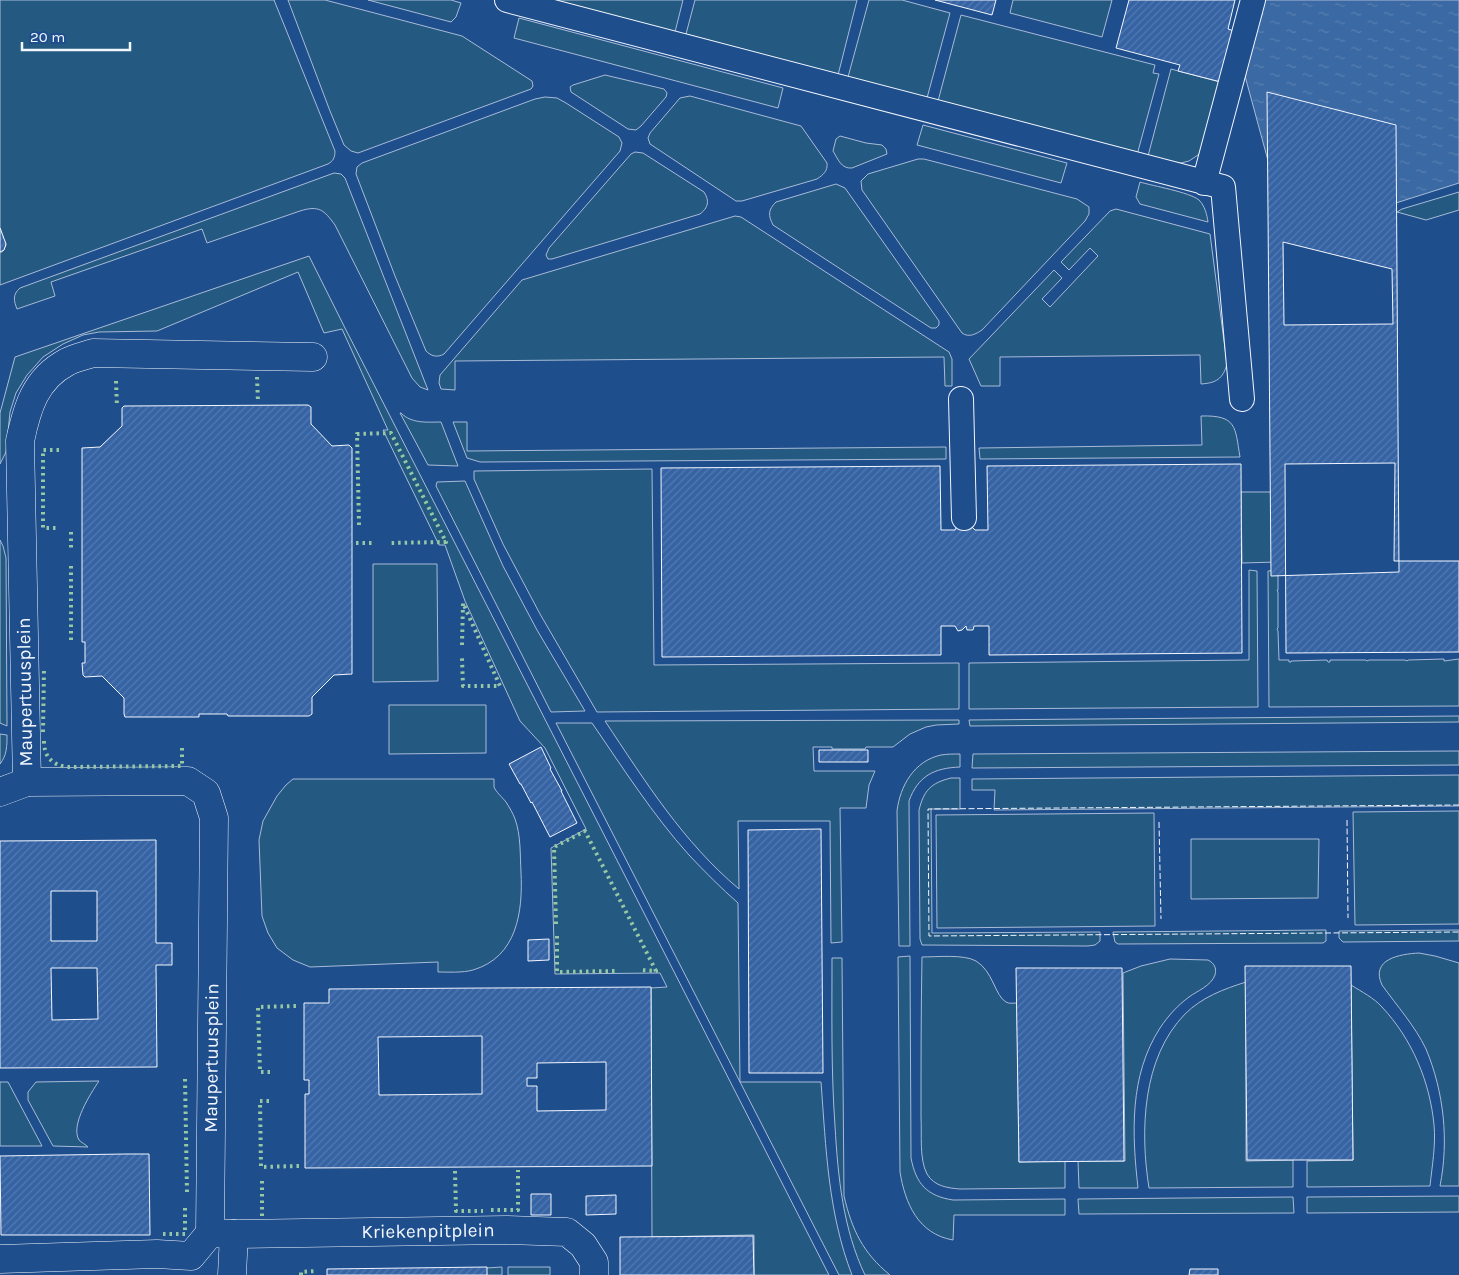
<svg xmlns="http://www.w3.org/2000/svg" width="1459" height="1275" font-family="Karla,sans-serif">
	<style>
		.grass { fill: #245a82; stroke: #a8bbd7 }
		.water { fill: url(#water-ripples); stroke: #a8bbd7 }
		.building { fill: url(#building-hatch); stroke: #f2f6ff; fill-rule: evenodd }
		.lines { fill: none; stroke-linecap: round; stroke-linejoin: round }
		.pedestrian-casing { stroke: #f2f6ff; stroke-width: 26 }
		.minor-casing { stroke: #f2f6ff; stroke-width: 29 }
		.pedestrian { stroke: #1f4e8c; stroke-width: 24 }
		.minor { stroke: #1f4e8c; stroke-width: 28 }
		.hedge { stroke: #97c8a6; stroke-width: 4; stroke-dasharray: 2.5 4; stroke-linecap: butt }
		.fence { stroke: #f2f6ff; stroke-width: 1; stroke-dasharray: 6 2.5; stroke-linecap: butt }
		.labels { text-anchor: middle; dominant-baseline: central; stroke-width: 4; stroke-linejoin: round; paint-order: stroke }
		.street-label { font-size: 19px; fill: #f2f6ff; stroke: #1f4e8c }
	</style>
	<defs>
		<pattern id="water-ripples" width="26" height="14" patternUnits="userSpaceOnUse" patternTransform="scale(1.25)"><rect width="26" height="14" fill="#3b69a3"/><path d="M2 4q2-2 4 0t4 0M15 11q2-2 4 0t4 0" fill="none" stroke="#587fb1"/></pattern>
		<pattern id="building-hatch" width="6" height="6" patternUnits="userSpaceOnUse" patternTransform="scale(1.25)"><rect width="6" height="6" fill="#3563a3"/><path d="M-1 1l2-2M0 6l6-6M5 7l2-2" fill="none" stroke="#537ab1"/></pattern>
	</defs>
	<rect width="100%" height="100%" fill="#1f4e8c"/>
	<path class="grass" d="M0,0H274L335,151C335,158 333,161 328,164L0,285V253L3,251L6,245L0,228Z
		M288,0H325L462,36L532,81L533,86L531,89L358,153L351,151L344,145L330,111Z
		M368,0H451L461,3L456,17L451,22Z
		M555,0H683L675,32Z
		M695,0H857L838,75L686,34Z
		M869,0H902L950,13L927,98L848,77Z
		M1013,0H1112L1102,37L1010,13Z
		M961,15L1155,65L1153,73L1159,74L1137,155L938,101Z
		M519,18L783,88L778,108L514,38Z
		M1171,69L1220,82L1202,150L1198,155L1189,161L1181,163H1175L1148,156Z
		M605,75L664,89L667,93L666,97L641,126L636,130L628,129L571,92L570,87L573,85Z
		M690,96L801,126L827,163C828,171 823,175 817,179L742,201H736L650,144L648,138L650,133L680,98Z
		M545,97L557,98L566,103L619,137L622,143L620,151L444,354C437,358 431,356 426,351L395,276L356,174L357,167L362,163L535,99Z
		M923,125L1067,163L1061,183L917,145Z
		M840,136L866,143L882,145L886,149L887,154L852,168C841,169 838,159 833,151L836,139Z
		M635,152L643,153L704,192C710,201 708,208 700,214L552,259H548L546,255L549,248L631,154Z
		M918,159H924L1077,199L1089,207V214L1085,221L982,330C976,334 969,338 962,333L862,190L861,181L868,174Z
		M334,173L341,174L345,178L428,390L420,387L412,378L335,225C324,210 319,205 300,211L207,243L202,229L51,282L55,296L17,309C14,301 12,295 20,288Z
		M1140,182C1153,186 1189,192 1199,200C1205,206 1207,215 1208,222L1140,204L1136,197Z
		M836,184L845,188L939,321V325L936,328H931L773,225C768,215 768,210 776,202Z
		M1459,192V210L1426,220L1397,212L1402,209Z
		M1116,209L1210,234L1227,364C1223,379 1216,383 1201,384L1200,355L1000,357V386H981L969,359L1054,270L1062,278L1042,299L1050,307L1098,256L1090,248L1069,270L1061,262L1110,211Z
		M735,216L741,217L949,352L952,359V386H945L944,357L455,361V390L441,389L439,383L440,375L522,280Z
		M309,256L345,328L829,1275H754V1235L652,1237L651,988L667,987L660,973L555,974L551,848L586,829L545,748L520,721L465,601L445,545H439L383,430H388L342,329L324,333L298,272L157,331L99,332L83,335L63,344L43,357L36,365L27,375L16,393L10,412L6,452L0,464V413L15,357Z
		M400,413H401C412,424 427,422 441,422L458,466L428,465Z
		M1201,416C1237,415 1235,427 1240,457L980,459L979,448L1202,445Z
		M453,422H467V451L946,447V459L480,462L467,458Z
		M652,469L654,665L959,663V709L597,712L540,614L503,544L474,479V471Z
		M465,481L503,566L537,630L585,711L551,712L436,486L437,482Z
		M1241,492H1277L1278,562L1242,563Z
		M0,540L3,546L6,558L7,726L0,723Z
		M373,564H437L438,681L373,682Z
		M1249,570L1257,571L1258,707L969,709V663L1249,660Z
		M1278,570V590H1277L1278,592V628L1277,629L1278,631L1279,660H1289V662H1291V661L1327,660L1328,662H1330V660H1366L1367,661L1369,660H1405L1407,661L1408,660L1444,659V661L1459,659V706L1269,707L1268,571Z
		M389,705H486V753L389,754Z
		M1459,716V722L970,726L969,720Z
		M959,720V724L936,725L926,727L910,734L893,747H866L865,749H832V747H813L814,771H875L869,785L866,808H840L842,942L831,943L830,821H738L739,889C683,842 645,781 605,721Z
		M556,723H592C623,768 653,815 689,855C705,872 721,888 738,903L740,1082H821C826,1148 828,1213 852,1275H839Z
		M0,734L7,735C7,746 7,755 0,764Z
		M1459,751V765L972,768L973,754Z
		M960,754V767C934,768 918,776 909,801L910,946H899L897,811C900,786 914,761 941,755C947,754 954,754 960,754Z
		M1459,775V806L994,810L995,790H972V779Z
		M951,778H960V809H931L932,933L1100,932V941L1095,945L1088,946L922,945L920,939L919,810C924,790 931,783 951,778Z
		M293,779H494C494,782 494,784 494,787C496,792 502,797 506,802C509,807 513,813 515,819C521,835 520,855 521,872C523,912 517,957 473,970C462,973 449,972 438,972V962L310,967L293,960L277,948L268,933L262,916L259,840L263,821L277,796L286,785Z
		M1459,811V924L1355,925L1353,812Z
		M1154,813L1155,926L937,928L936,815Z
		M1191,839H1319L1318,898L1191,899Z
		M1326,930V941L1323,943L1118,944L1115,942L1113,932Z
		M1459,930V941L1343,942L1339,938V931Z
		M1419,953L1435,956L1459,963V1186H1440C1449,1141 1444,1092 1426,1049C1415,1026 1397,1006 1382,985C1370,959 1400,954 1419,953Z
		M910,956L911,1158C916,1184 927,1196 953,1200L1065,1199V1215H954L953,1240C918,1234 905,1203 900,1172L898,957Z
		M922,957C936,957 964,954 976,961C993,971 995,996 1006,1002C1009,1004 1013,1003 1017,1003L1019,1162L1065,1161V1188L960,1189C947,1188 934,1186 927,1174C919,1159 922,1134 921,1117C921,1064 921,1010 922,957Z
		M832,958H842L844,1196C852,1230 863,1253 890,1275H865C843,1229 838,1177 835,1126C831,1070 832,1014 832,958Z
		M1170,959L1208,960C1214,963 1217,968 1215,975C1211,986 1197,991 1189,997C1178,1005 1168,1016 1160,1028C1129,1076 1132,1134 1138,1188H1079L1078,1161H1125L1123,973L1141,966Z
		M1246,982V1161L1293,1160V1187L1149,1188C1140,1131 1142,1058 1185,1014C1202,997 1224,989 1246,982Z
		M1351,985C1362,992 1374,998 1382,1007C1412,1039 1430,1082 1434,1125C1436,1145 1432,1166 1430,1186L1307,1187V1161L1353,1160Z
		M99,1081C91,1093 70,1125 79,1140C81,1142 86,1145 88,1147L53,1146L28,1100V1092L36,1082Z
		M0,1082H8L42,1146H0Z
		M1459,1196V1212L1307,1213V1197Z
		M1293,1197L1294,1213L1079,1214L1078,1199Z
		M502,1267V1275H487L486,1268Z
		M508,1267H550V1275H508Z"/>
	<path class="water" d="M1265,0H1459V183L1380,208L1273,179L1245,76Z"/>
	<path class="building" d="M935,0H996L992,15Z
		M1129,0H1235L1228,29L1234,31L1221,82L1178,71L1180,65L1116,48Z
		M1267,92L1396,125L1399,572L1271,576Z
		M0,228L6,244L4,250L0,252Z
		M1283,242L1392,269L1393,324L1284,325Z
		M308,405L311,407V424L332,446L349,445L352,448V674L334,675L312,697V714L309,716H228L227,714H199V717H125L124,714V698L102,676L85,677L83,675L82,663H85V642H82V448L100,447L122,426V408L124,406Z
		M1395,463L1394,561H1459V652L1286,653L1285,464Z
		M1241,464L1242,653L989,655V626H974L973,630H967L966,626L962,630L958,631L955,626H941V655L662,657L661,468L940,466L941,530H955L957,526L965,530V528L971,526L975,530H988L987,466Z
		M541,747L551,768L550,769L562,791H561L577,823L550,837L532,802L531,803L521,784H520L509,764Z
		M819,750H868V762H819Z
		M821,829L823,1073H749L748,830Z
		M156,840V943H172V965H156L157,1067L0,1068V841ZM51,891H97V941H51ZM51,968H97L98,1019L52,1020Z
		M549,939V960L528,961V940Z
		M1245,966H1351L1353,1160H1247Z
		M1016,968H1122L1124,1161L1019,1162Z
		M651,987L652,1166L305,1168V1094H309V1080H304V1003H329V989ZM482,1036V1094L379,1095L378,1037ZM606,1062V1110L537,1111V1086H527V1078H537V1063Z
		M125,1154H149L150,1235H1L0,1156Z
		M531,1194H551V1215H531Z
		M616,1195V1214L586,1215V1196Z
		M753,1236L754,1275H620V1237Z
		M487,1267V1275H327V1269Z
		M1190,1269H1218V1275H1189Z"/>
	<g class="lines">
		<defs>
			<path id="pedestrian" d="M507,0L1223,187L1242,399
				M1204,183L1253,0
				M961,399L964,518"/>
			<g id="minor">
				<path d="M0,792L27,782"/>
				<path id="s1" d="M210,1233L214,818L206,793L188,781L27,782L20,441C27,408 35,379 67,362C74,358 84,356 93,353L313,357"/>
				<path id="s2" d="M0,1259L157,1254L191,1256L210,1233L234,1234L506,1230L567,1232L583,1245L594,1262V1275"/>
				<path d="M232,1275L234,1234"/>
			</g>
		</defs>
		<use href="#pedestrian" class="pedestrian-casing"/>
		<use href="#minor" class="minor-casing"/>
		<use href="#pedestrian" class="pedestrian"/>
		<use href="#minor" class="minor"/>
		<path class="hedge" d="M257,377L258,402
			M116,381L117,407
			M59,450H43V528H59
			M359,525L357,434L391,433L446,542L389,543
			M71,532V548
			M356,543H375
			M71,566V640
			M462,645L463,603L500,686H463L462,658
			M43,732L44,668
			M44,741C44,756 51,764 66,767L182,766V747
			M556,924L554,847L585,831L656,971L640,970
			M557,936V972L617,971
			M270,1072H260L258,1007L297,1006
			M185,1079L187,1192
			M269,1101H260L261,1167L299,1166
			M455,1171L456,1211H483
			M262,1181V1216
			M491,1210H518V1170
			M163,1234H185V1206
			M301,1275V1272L316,1271"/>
		<path class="fence" d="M1459,805L928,809L929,936L1459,932
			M1347,820L1348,918
			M1159,822L1161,919"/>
	</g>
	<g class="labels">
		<g class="street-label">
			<text transform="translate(25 692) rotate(-91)">Maupertuusplein</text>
			<text stroke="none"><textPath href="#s1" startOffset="175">Maupertuusplein</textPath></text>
			<text stroke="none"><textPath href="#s2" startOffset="439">Kriekenpitplein</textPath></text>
		</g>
	</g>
	<path d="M22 42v8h108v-8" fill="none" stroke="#f2f6ff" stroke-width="2.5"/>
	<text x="30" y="42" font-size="15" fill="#f2f6ff" stroke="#1f4e8c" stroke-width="4" paint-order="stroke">20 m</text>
</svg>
